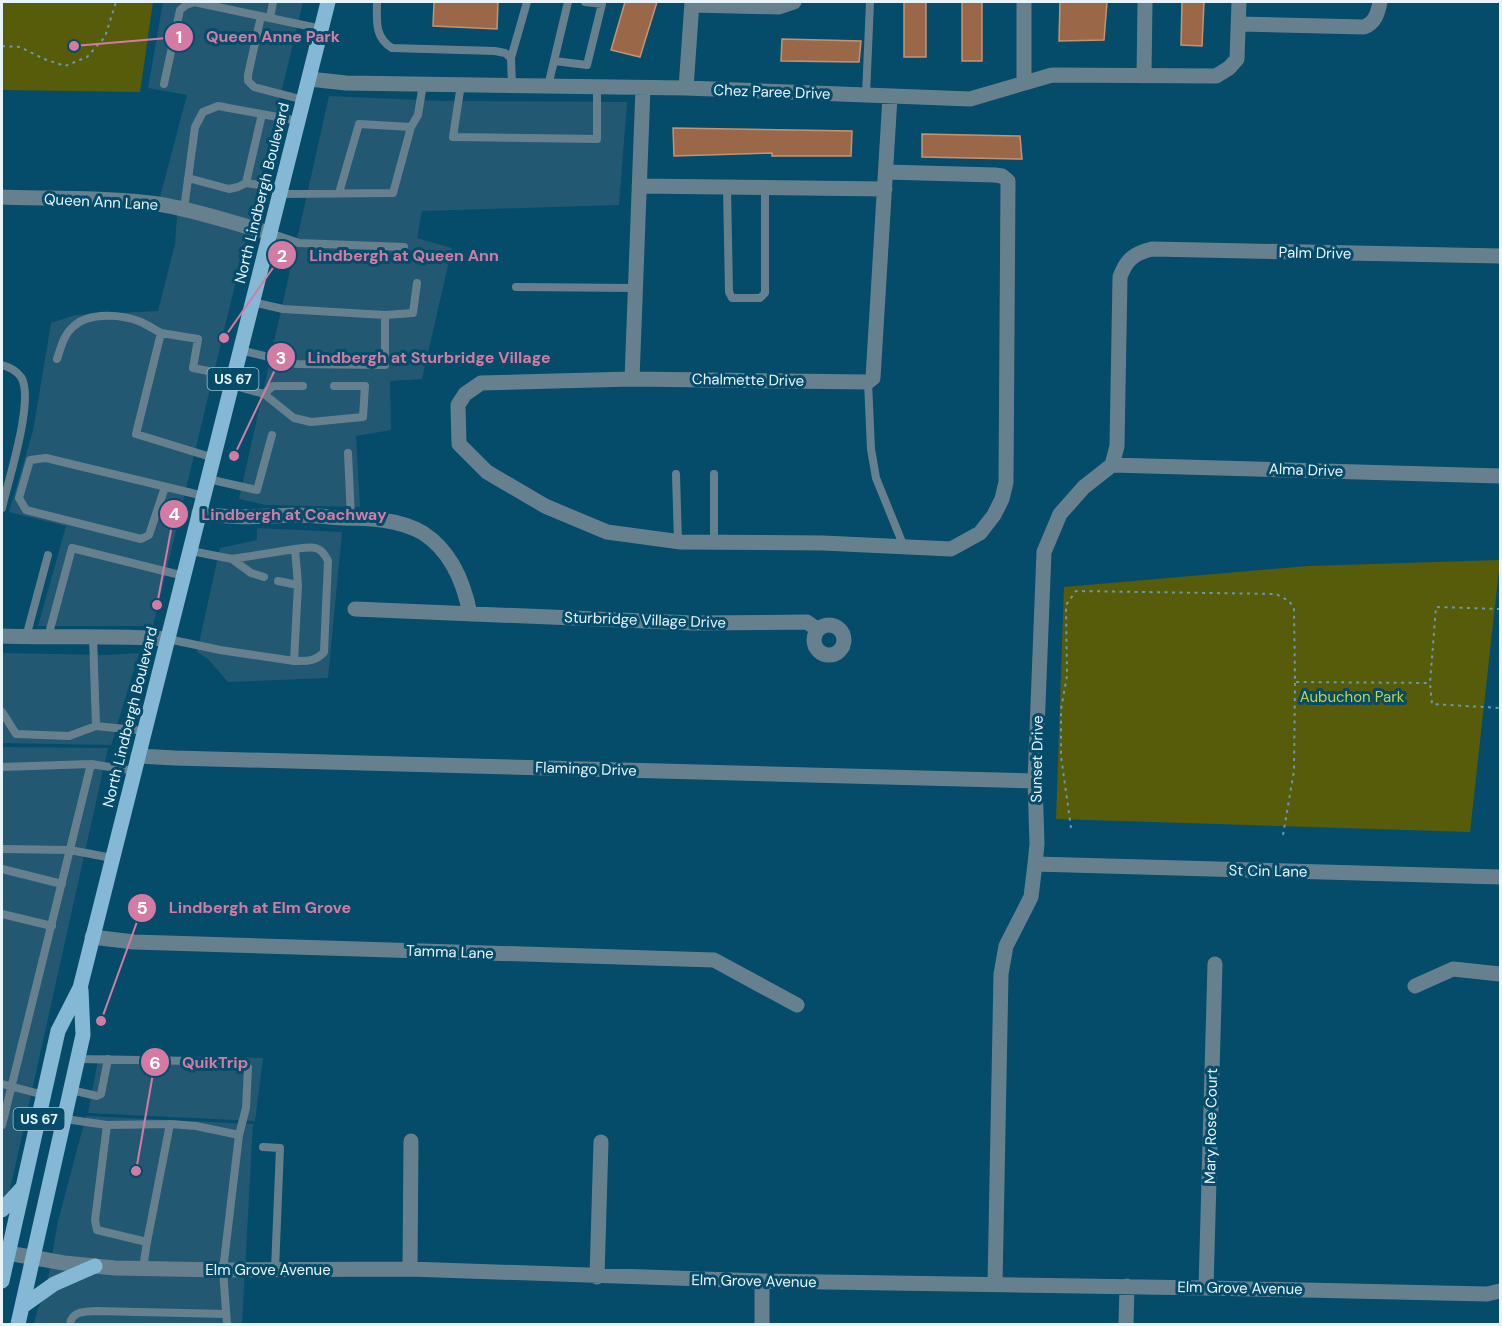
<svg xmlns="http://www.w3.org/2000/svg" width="1502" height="1326" font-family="'DM Sans',sans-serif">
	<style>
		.built { fill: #235873 }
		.green { fill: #575c0a }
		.building { fill: #9a6848; stroke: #c79270; stroke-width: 1.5 }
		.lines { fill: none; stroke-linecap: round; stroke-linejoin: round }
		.path { stroke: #6b98ab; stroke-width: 2; stroke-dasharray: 3 4.5; stroke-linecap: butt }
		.service { stroke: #67808e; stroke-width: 8 }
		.minor { stroke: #67808e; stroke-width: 15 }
		.primary { stroke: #85b8d5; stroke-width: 15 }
		.labels { text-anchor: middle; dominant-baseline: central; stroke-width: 6; stroke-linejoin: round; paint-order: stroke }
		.shield { fill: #044c6a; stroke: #a4c2d0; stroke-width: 1.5 }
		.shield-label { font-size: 14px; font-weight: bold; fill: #e8f4fb }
		.street-label { font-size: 15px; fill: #e8f4fb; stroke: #044c6a }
		.park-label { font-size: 15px; fill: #c7d13c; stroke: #044c6a }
		.leader { fill: none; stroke: #d37ba3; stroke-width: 2 }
		.callout-dot { fill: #d37ba3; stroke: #044c6a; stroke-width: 2 }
		.mark-label { font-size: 18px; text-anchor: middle; font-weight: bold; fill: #fff }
		.callout-label { font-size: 16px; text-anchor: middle; font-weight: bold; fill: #d37ba3; stroke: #044c6a; stroke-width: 6; stroke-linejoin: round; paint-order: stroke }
	</style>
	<rect width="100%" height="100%" fill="#044c6a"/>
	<path class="built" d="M163,2H303L153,626H38L66,526L9,512L33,431L51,323L75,315L158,311L175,244L177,215L160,197L187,95L148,88Z
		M329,96L442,101L627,102L619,205L422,211L417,238L452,248L422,379L390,381L391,430L356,436L360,507L266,505L239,499Z
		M257,528L342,532L328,678L228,682L208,659L197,652L220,548L257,540Z
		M2,653L105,655L139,653L111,745L2,743Z
		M2,747L108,748L9,1194L2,1201Z
		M99,1055L263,1058L255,1121L88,1113Z
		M86,1116L253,1124L242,1324H34L37,1311L45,1295L58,1221Z"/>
	<path class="green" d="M2,2H153L140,92L2,90Z
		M1500,560L1470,832L1056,819L1064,587L1308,566Z"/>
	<path class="building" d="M434,2H498L497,29L433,26Z
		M625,2H657L640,57L611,50Z
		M904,2H926V57H904Z
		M962,2H982V61H962Z
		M1060,2H1107L1104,40L1059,41Z
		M1182,2H1204L1202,46L1181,45Z
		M782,39L861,41L859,62L781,61Z
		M673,128L852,131L851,156H772V153L674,156Z
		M922,134L1020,136L1022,159L922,157Z"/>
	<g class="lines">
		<path class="path" d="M2,46L20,47L44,59L65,66L87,57L105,37L116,2
			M1500,609L1436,607L1430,683L1432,704L1500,708
			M1071,828L1061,756V709L1067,676L1066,605L1076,591L1276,594L1289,601L1294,608L1295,682L1430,683
			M1283,835L1294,771L1295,682"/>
		<path class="service" d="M377,2C377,20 374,37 392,48L495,51L505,53L511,58L512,85
			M261,16L248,75V81L254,87L304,100
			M270,18L273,2
			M511,58L527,2
			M554,61L587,65L602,4L585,2
			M164,84L180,10L186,5L194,2L322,29
			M461,84L453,137L597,139V87
			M548,86L568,2
			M866,95L870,2
			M188,178L229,189L238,187L246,183L281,188
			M246,183L262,114
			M727,187L729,292L732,298H760L765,293V188
			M339,193L359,124L411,127
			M280,194L393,193L411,127L418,115L423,84
			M184,209L195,127L203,112L218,106L299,121
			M270,233L299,243L404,247
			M516,287L635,288
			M385,315L413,313L417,283
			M240,350L297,364L385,365V315L283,309L252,302
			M57,359C61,347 64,334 74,326C89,312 122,314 141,322C148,325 155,330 161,333
			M2,365C9,367 16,370 21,377C35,399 8,481 2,508
			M868,382L871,449L876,478L904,547
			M232,385L264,394L294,418L311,422L363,417L365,386H334
			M264,394L273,386H303
			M348,453L351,518
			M214,458L136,434L161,333L198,339L193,368L234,376
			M676,474L678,542
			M714,474V543
			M208,479L257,490L272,435
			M165,487L149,535L141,539L26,510L19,498L30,460L46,458L204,496
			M232,559L251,573L264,577
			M278,581L298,585
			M93,636L96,726
			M26,637L48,555
			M48,637L72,548L184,576
			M168,639L220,650L294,661L298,585L295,549L232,559L191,551
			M294,661C307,661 315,662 324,652L328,561C320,544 312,547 295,549
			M2,712L16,734L69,736L96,726L145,731
			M2,767L91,764
			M2,849L70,850L112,858
			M2,869L62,884
			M2,914L52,926
			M78,1059L245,1062L248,1067L246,1108L239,1135
			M2,1084L44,1095
			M71,1090L97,1096L101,1094L108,1059
			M65,1119L107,1125L170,1124L196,1126L239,1135L223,1270L227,1324
			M2,1125L91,764L135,771
			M107,1125L95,1220L97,1230L147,1242L143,1268
			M263,1147L280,1148L275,1269
			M147,1242L170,1124
			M70,1324C72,1311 84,1312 96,1311L226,1314"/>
		<path class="minor" d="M1024,2V83
			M692,5L779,7L794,2
			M1240,24L1364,27C1375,23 1378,13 1380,2
			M1144,76L1145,2
			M309,79L346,83L686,88L970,99L1052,75L1216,76L1229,68L1237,59L1239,2
			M643,88L632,379L868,382L873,378L890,97
			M686,88L692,2
			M639,186L885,189
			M2,197C53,199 107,197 158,204C196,210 233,223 270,233
			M632,379L481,383L465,394L458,405L459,444L487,472L545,506L607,532L681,542L823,543L951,549L980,533L994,515L1002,499L1006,482L1008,181L1002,176L995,175L886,172
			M1112,465L1500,476
			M199,513C231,519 263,516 296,515C311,515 327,517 342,518C369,518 399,519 423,533C451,551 464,583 470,614
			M355,609L693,623L807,622L818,630
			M814 640a15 15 0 1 1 30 0a15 15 0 1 1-30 0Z
			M2,636C57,638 113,635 168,639
			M138,756L175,758L1035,781
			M1035,864L1500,877
			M92,937L134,942L714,960L797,1005
			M1415,986L1453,969L1500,974
			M2,1252L64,1263L115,1268L223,1270L410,1269L762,1281L1206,1288L1487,1294L1500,1291
			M410,1269L411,1141
			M597,1277L601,1142
			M995,1285L1001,974L1006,946L1031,897L1035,864L1037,844L1035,781L1044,552L1060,514L1084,487L1112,465L1117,446L1120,277C1126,260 1134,253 1152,249L1500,256
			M1206,1288L1215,964
			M762,1324V1281
			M1126,1324L1127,1286"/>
		<path class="primary" d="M2,1210L23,1187
			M2,1281L58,1031L80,988L328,2
			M23,1306L54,1284L95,1266
			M18,1324L83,1035L81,990"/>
	</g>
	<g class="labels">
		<g class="shield">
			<rect x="207.5" y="368" width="51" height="22" rx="4.5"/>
			<rect x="13.5" y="1108" width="51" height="22" rx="4.5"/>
		</g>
		<g class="shield-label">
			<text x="233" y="379">US 67</text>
			<text x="39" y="1119">US 67</text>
		</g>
		<g class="street-label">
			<text transform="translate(772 92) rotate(2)">Chez Paree Drive</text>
			<text transform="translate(262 193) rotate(-76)">North Lindbergh Boulevard</text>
			<text transform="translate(101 202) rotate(3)">Queen Ann Lane</text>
			<text transform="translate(1315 253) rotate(1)">Palm Drive</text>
			<text transform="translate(748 380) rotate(1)">Chalmette Drive</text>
			<text transform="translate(1306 470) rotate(2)">Alma Drive</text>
			<text transform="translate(645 620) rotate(2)">Sturbridge Village Drive</text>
			<text transform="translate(130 717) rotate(-76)">North Lindbergh Boulevard</text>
			<text transform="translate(1037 759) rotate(-89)">Sunset Drive</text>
			<text transform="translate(586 769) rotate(2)">Flamingo Drive</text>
			<text transform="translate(1268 871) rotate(1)">St Cin Lane</text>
			<text transform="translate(450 952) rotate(2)">Tamma Lane</text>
			<text transform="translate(1211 1126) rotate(-89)">Mary Rose Court</text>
			<text x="268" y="1270">Elm Grove Avenue</text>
			<text transform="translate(754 1281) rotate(1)">Elm Grove Avenue</text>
			<text transform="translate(1240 1288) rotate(1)">Elm Grove Avenue</text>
		</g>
		<g class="park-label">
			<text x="1352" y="697">Aubuchon Park</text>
		</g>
	</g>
	<path class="leader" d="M74 46L179 37M224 338L282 255M234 456L281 357M157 605L174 514M101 1021L142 908M136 1171L155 1062"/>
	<g class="callout-dot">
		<circle cx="74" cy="46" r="6"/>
		<circle cx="224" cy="338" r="6"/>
		<circle cx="234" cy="456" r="6"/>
		<circle cx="157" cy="605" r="6"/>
		<circle cx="101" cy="1021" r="6"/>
		<circle cx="136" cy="1171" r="6"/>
		<circle cx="179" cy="37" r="15"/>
		<circle cx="282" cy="255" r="15"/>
		<circle cx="281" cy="357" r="15"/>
		<circle cx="174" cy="514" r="15"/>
		<circle cx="142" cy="908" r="15"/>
		<circle cx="155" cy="1062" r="15"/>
	</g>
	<g class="mark-label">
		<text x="179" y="43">1</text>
		<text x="282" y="262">2</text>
		<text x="281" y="364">3</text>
		<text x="174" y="520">4</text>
		<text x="142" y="914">5</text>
		<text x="155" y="1069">6</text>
	</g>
	<g class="callout-label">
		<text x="273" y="42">Queen Anne Park</text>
		<text x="404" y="261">Lindbergh at Queen Ann</text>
		<text x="429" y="363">Lindbergh at Sturbridge Village</text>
		<text x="294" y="520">Lindbergh at Coachway</text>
		<text x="260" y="913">Lindbergh at Elm Grove</text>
		<text x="215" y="1068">QuikTrip</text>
	</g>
	<rect width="1502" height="1326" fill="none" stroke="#e8f4fb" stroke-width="6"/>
</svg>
